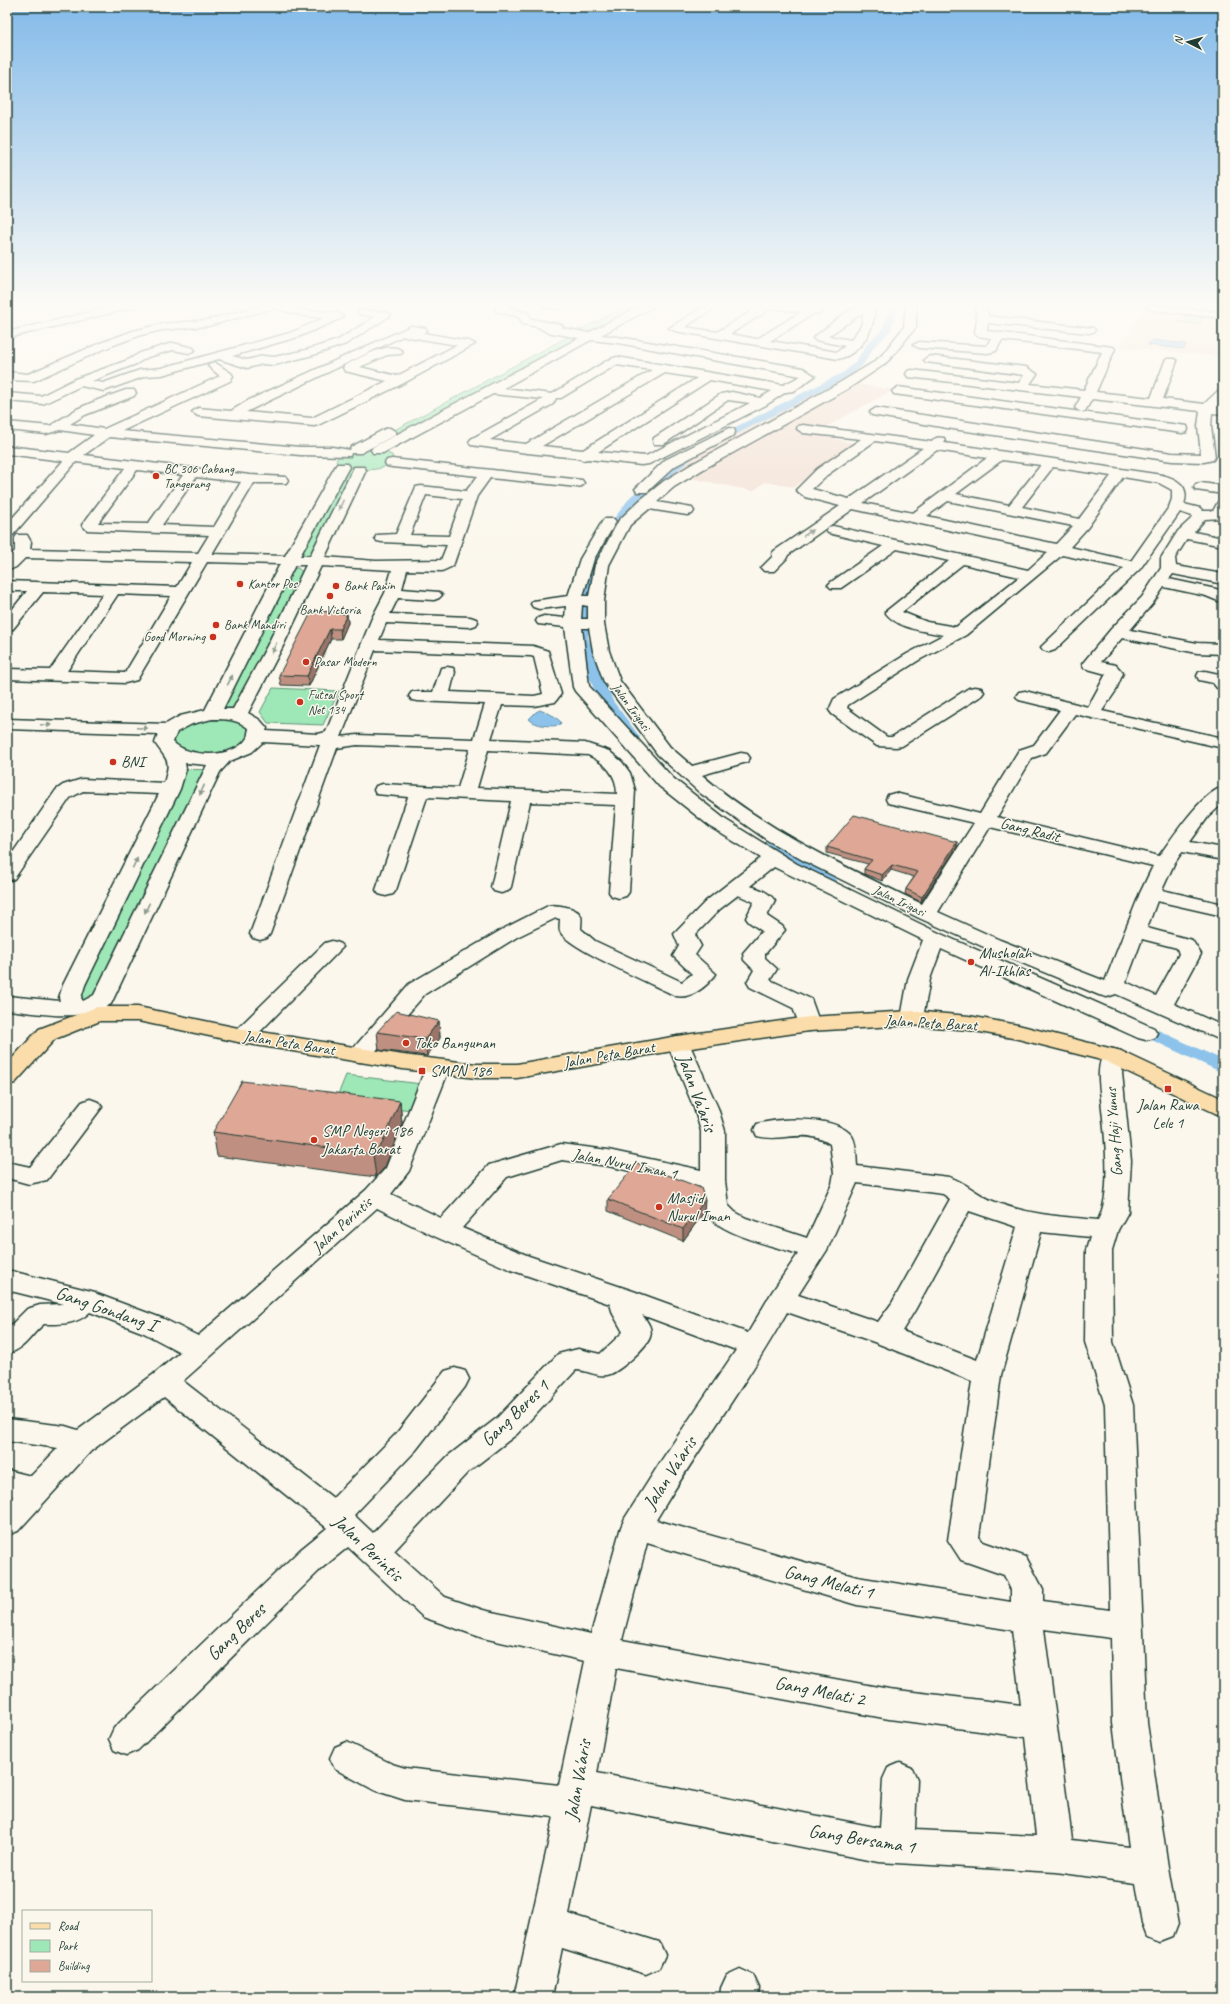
<svg xmlns="http://www.w3.org/2000/svg" width="1230" height="2004" font-family="Caveat,sans-serif">
	<style>
		.built { fill: #f2dfd2 }
		.green { fill: #9ee7b6; stroke: #5e9275 }
		.water { fill: #8dc3eb; stroke: #618da2 }
		.lines { fill: none; stroke-linecap: round; stroke-linejoin: round }
		.canal { fill: #8dc3eb; fill-rule: evenodd }
		.minor-casing { stroke: #1f3d34; stroke-width: 3 }
		.major-casing { stroke: #1f3d34; stroke-width: 3 }
		.minor { fill: #fbf7ec; fill-rule: evenodd }
		.major { fill: #fbddab; fill-rule: evenodd }
		.wall { fill: #bf9081; stroke: #1f3d34 }
		.shaded-wall { fill: #9b7569; stroke: #1f3d34 }
		.building { fill: #dea796; stroke: #1f3d34 }
		.oneway { fill: #8d9a90 }
		.poi-dot { fill: #c8321e; stroke: #fbf7ec; stroke-width: 1.5 }
		.labels { text-anchor: middle; dominant-baseline: central; stroke-width: 3; stroke-linejoin: round; paint-order: stroke }
		.far-poi-label { font-size: 13px; fill: #1f3d34; stroke: #fbf7ec; text-anchor: start }
		.far-street-label { font-size: 13px; fill: #1f3d34; stroke: #fbf7ec }
		.poi-label { font-size: 16px; fill: #1f3d34; stroke: #fbf7ec; text-anchor: start }
		.street-label { font-size: 16px; fill: #1f3d34; stroke: #fbf7ec }
		.near-street-label { font-size: 19px; fill: #1f3d34; stroke: #fbf7ec }
	</style>
	<rect width="100%" height="100%" fill="#fbf7ec"/>
	<filter id="ink" filterUnits="userSpaceOnUse"><feTurbulence type="fractalNoise" baseFrequency=".025" numOctaves="2"/><feDisplacementMap in="SourceGraphic" scale="8" xChannelSelector="R" yChannelSelector="G"/><feConvolveMatrix kernelMatrix="1 2 1 2 8 2 1 2 1" color-interpolation-filters="sRGB"/></filter>
	<g filter="url(#ink)">
		<path class="built" d="M1144,307L1223,316V357L1121,347Z
			M841,381L893,390L813,434L857,444L794,487L765,482L753,491L666,473L769,416Z"/>
		<path class="green" d="M627,305H649L379,450L392,455L393,459C388,470 370,470 359,470L318,555L289,560L338,465L336,461L338,457L374,441Z
			M1185,312L1204,314L1199,324L1179,322Z
			M298,568L301,571H311L242,709L215,708L292,569Z
			M273,688L339,691L323,725L268,723L260,712Z
			M220,714L258,728L234,755L175,754L169,729Z
			M177,769L212,770L111,986L79,1009L74,985Z
			M346,1075L422,1084L412,1110L335,1102Z"/>
		<path class="water" d="M1151,340L1186,344L1184,349L1148,345Z
			M540,710L554,716L561,722L560,725C552,727 535,726 529,719L536,712Z"/>
		<g class="lines">
			<path class="canal" d="M888,305H896V312L891,330L874,347L863,365L850,376L698,454L639,500L613,536L601,570L588,597V638L613,701L640,737L638,740H628L599,702L574,638L576,597L589,570L601,536L631,496L690,450L844,372L856,361L867,344L882,329L888,312Z
				M767,842L835,878L837,881L835,884L829,886L823,884L761,850L759,847L761,844Z
				M1134,1019L1223,1060V1073L1128,1029L1125,1025L1128,1021Z"/>
			<defs>
				<path id="minor" d="M120,305H137L136,307L7,338V332Z
					M263,305H286L305,310L338,313L343,316L342,318L298,337L232,356L247,360L263,356L274,357L306,350L338,340L375,317L359,314L358,312L359,310L386,312L391,315L346,344L313,355L274,365L263,364L247,368L219,359L162,375L146,376L104,391L81,386L43,404L7,401V393L41,396L75,379L128,360L140,353L169,344L173,343L193,348L195,350L189,353L173,350L148,357L136,364L92,381L103,383L140,370L161,368L290,333L324,318L304,316L274,308L208,326L162,330L141,335L111,346L34,381L7,380V372L28,374L103,342L133,331L162,324L208,320Z
					M498,305H511L509,308L528,313L531,319L558,324L562,325L563,328L588,333L642,305H654L653,307L601,335L618,337L803,368L815,376L794,391L786,392L766,405L649,464L641,465L588,459L583,460L578,458L527,453L471,445L469,442L471,439L543,399L493,394L383,453H373L371,450L373,447L579,338L547,332L538,327L523,324L519,317L496,311L495,308ZM591,340L618,343L801,376L783,385L617,357L608,360L552,394L504,388ZM616,365L652,370L526,444L490,440L553,404L556,398H561ZM665,373L697,378L583,450L542,446ZM710,380L772,391L760,398L732,392L721,394L654,438L653,441L654,444H664L728,400L750,403L646,456L598,452Z
					M543,305H563L564,306L559,309L544,307Z
					M707,305H719L685,327L717,332L762,305L809,307L812,305H824L821,309L822,311L821,313L813,314L770,341L837,352L845,346L815,340L813,338L844,314L861,305H874C877,327 861,354 838,359L675,331L669,328ZM772,308L801,312L757,339L730,334ZM864,312L861,326L851,340L828,336Z
					M906,305H916V327L890,359L882,366L849,388L702,470L674,487L657,502L692,508L694,511L692,514L687,515L649,509L630,525L609,565L604,601V624L609,651L620,681L670,747L692,766L741,753L747,754L750,758L747,762L702,775C766,831 846,867 922,904L974,823L888,803L886,799L888,795L895,793L980,814L1019,750L1034,745L1060,710L1019,700L1016,696L1019,692L1025,691L1088,707L1106,674L1084,668L1082,664L1111,629L1142,597L1161,568V558L1178,531L1191,519L1192,516L1180,512L1140,569L1055,650L1049,652L1043,650L1041,647L1124,568L1062,555L966,635L919,660L848,705L847,708L887,737H892L969,688L975,687L981,688L984,692L981,696L902,746L896,747L877,746L832,714L829,710L834,699L907,654L943,635C924,631 897,629 885,612L949,561L897,549L841,588H831L828,585L831,582L883,546L828,533L826,530L828,527L833,526L1028,570L1048,552L853,509L788,555L786,559L774,571H764L761,568L773,556L772,554L774,551L840,506L805,497L796,490L817,469L861,439L803,433L797,429L798,426L803,425L932,442C935,437 938,437 944,438L945,441L944,443L1162,475C1178,479 1190,487 1184,504L1200,508L1203,511H1213L1218,502L1223,501V518L1205,519L1194,532L1223,538V546L1187,539L1175,558L1176,566L1223,574V584L1173,574L1169,579L1216,589L1223,592V603L1206,596L1164,587L1153,603L1130,630L1197,643L1223,644V654L1197,653L1122,638L1101,662L1116,665L1123,673L1115,692L1102,711L1223,738V748L1075,714L1046,753L1032,758L997,817L1159,856C1173,837 1201,793 1223,787V803L1208,817L1190,842L1223,848V860L1182,852L1174,864L1162,890L1223,904V916L1157,901L1147,928L1192,940L1201,954L1174,1004L1223,1026V1041L1116,994L1107,997L1099,995L986,948L919,918L806,862L767,840L700,793L658,755L604,682L593,651L589,628H582L589,686L673,778L726,820L797,864L941,934L1154,1028L1157,1033L1154,1038L1146,1040L1138,1038L941,949L930,979L923,1018L920,1023L912,1025L904,1023L901,1018L908,979L923,940L774,867L750,886C760,889 769,892 775,901L767,916L782,926L785,930L765,954V958L777,969L770,980L811,999L820,1024L817,1029L809,1031L801,1029L793,1008L750,987L747,982L754,970L744,960L743,953L762,931L749,922L746,918L754,902L738,895L720,909L695,935L701,946L695,955L716,974C707,986 692,999 676,996C657,986 565,947 560,931C559,928 560,923 560,919L556,918L517,937L425,994L368,1060L360,1062L352,1060L349,1055L352,1050L409,984L503,929L548,906C555,904 578,907 581,916C582,919 581,925 581,929L595,941L682,982L692,974L673,956L679,946L674,934L706,901L761,858L712,828L659,786L575,691L573,687L565,627L538,624L536,621L538,618L544,616L565,618L566,606L539,609L533,607L531,604L533,601L568,596L580,559L602,522L604,519H614L616,522L594,559L583,596H589L595,565L619,520L639,501L664,481L692,464L841,382L874,362L882,355L904,327ZM875,441L923,448L849,499L812,489L827,475ZM937,450L987,458L913,513L863,503ZM1002,460L1041,465L1009,505L956,494ZM1053,467L1111,476L1079,519L1022,507ZM1123,477L1159,483L1172,490V499L1169,507L1131,561L1070,547L1088,527ZM948,501L1073,526L1056,544L927,516ZM963,564L1019,577L956,627L927,622L902,612ZM582,605L588,606V619H581ZM990,827L1153,866L1140,893L1105,981L1000,940L938,912ZM1142,939L1177,948L1179,954L1156,996L1126,982Z
					M975,305H985L988,316L1093,328L1095,330L1093,332L1089,333L988,323L987,331L1113,347L1115,349L1096,392L1151,398L1165,361L1167,359H1175L1177,361L1163,399L1204,404L1219,390L1223,389V400L1217,406H1223V414L1212,413L1211,426L1215,457L1213,460L1204,462L1172,461L953,429L872,415L870,412L876,408L1172,453L1201,454L1198,426L1200,411L1092,399L1085,411L1081,412L1187,426L1188,429L1187,432L1182,433L894,394L892,391L898,387L1081,412L1075,408L1081,397L908,377L906,374L908,371L912,370L1019,383L1024,375L926,362L924,360L926,358L930,356L1026,367L1037,374L1030,384L1084,390L1102,352L1002,340L996,351L988,353L919,348L913,345L919,342L987,346L991,338L978,336L975,333L977,319Z
					M1148,305L1223,312V318L1151,310L1146,307Z
					M411,326L425,328L427,330L423,333L469,341L475,344L404,383L318,425L314,426L198,416L192,412L198,408L231,411L249,400ZM403,336L457,345L397,376L360,367L387,355L401,354L403,352C392,338 357,360 345,365L343,368L345,371L387,381L312,418L246,412Z
					M214,362L231,373L233,376L230,381L122,431L300,447H332L350,450L351,447L385,429L390,428L396,432L395,435L361,453H351L350,456L300,455L109,437L84,455L250,475L286,477L288,480L286,483H254L212,554L285,556L335,467L337,464H347L349,467L300,556H310L354,467H364L366,470L325,557L376,561L441,560L447,545L382,542L377,541L375,538L377,535L396,534L416,487L421,486L466,491L478,476L392,467L387,466L385,463L387,460L392,459L582,480L584,483L582,486L577,487L490,478L477,496L453,566L442,571L407,570L402,589L439,592L442,595L439,598L434,600L398,598L390,614L470,617L476,619L478,622L476,625L470,627L386,623L379,640L533,646L548,651L561,694L555,702L534,706L502,705L491,739L585,743L609,751L622,762L630,773L635,790L629,892L626,896L619,898L612,896L609,892L616,805L530,802L511,887L508,891L501,893L494,891L491,887L511,801L427,797L396,890L393,894L386,896L379,894L376,890L408,797L376,794L374,790L376,786L383,784L458,788L470,749L357,745L337,748L270,934L267,938L260,940L253,938L250,934L320,745L263,742L252,752L230,761L220,772L111,1004C80,1023 41,1013 7,1010V996L60,1001L59,998L63,985L159,794L83,791L70,798L14,879L7,881V861L56,790L63,785L82,779L164,783C171,759 168,762 155,743L158,734L7,729V719L166,724L180,716L205,710L280,564L207,562L137,680L125,683L7,679V669L50,670L103,594L43,592L13,629L7,631V616L27,591H7V581L177,587L192,562L25,558L16,567L7,571V559L15,551V538L17,535H27L31,542L30,549L198,553L209,535L87,530L82,525L125,468L76,462L13,535L7,536V524L63,461L7,454V446L69,453L94,435L60,430L46,434L7,430V422L50,426L77,409L98,400L126,390H134L136,393L134,396L85,415L70,424L104,429L220,376L208,366ZM137,470L183,475L148,524L98,523ZM196,477L241,482L214,527L162,525ZM426,495L462,499L449,536L410,535ZM295,565H306L267,646L233,709H223ZM321,566L392,570L385,593L372,618L326,732L318,734L266,731L267,728L260,720L248,713L283,646ZM118,594L171,596L125,673L67,671ZM375,650L531,656L534,657L543,694L534,696L450,692L455,672L453,668L447,667L441,668L433,692H412L409,696L412,700L418,701L485,704L474,739L357,735L341,737ZM212,719C226,719 238,719 249,729C248,731 248,736 247,738C235,759 188,758 173,742L177,732L192,724ZM488,750L588,755C605,763 617,774 617,794L477,788ZM185,763L207,765L94,995L83,1001L81,998L85,985L180,789L186,769Z
					M729,428L734,429L735,432L734,435L675,466L647,492H637L635,489L665,460Z
					M1201,483L1223,486V494L1196,490L1194,487L1196,484Z
					M1205,671L1223,675V689L1217,688L1213,683L1199,680L1197,676L1199,672Z
					M332,941L339,943L343,947L339,951L251,1041L243,1043L235,1041L232,1036L235,1031L325,943Z
					M678,1036L686,1038L689,1043L718,1108L725,1131V1181L728,1205L735,1212L746,1218L807,1238L832,1184L834,1173L830,1144C804,1127 783,1143 757,1136L754,1130L757,1124C780,1118 836,1115 852,1136C857,1144 856,1157 857,1166L949,1177C967,1183 980,1197 998,1203C1030,1215 1064,1217 1098,1220C1113,1193 1104,1130 1101,1099C1099,1083 1096,1065 1105,1051L1113,1049L1121,1051L1124,1056L1122,1073L1131,1161L1128,1212L1118,1230L1112,1250L1113,1342L1133,1405L1147,1723L1168,1867L1178,1924L1173,1937L1160,1942L1147,1937L1142,1924L1135,1883L1056,1872L878,1862L591,1805L569,1914L659,1942L665,1955L659,1968L646,1974L562,1948L552,1997H514L554,1817L405,1800L374,1790L335,1769L330,1758L335,1747L347,1742L392,1764L405,1768L559,1785L585,1661L483,1638L423,1617L348,1547L322,1568L138,1750L126,1755L114,1750L109,1739L114,1728L300,1550L327,1528L164,1397L91,1451L18,1531L7,1535V1502L13,1496L7,1494V1470L31,1476L58,1448L7,1441V1419L65,1426L78,1430L154,1374L180,1352L144,1333L90,1312C76,1325 62,1324 44,1324C29,1336 27,1348 7,1354V1329L27,1309L40,1305L63,1304L7,1290V1270L95,1292L97,1294L164,1319L198,1336L366,1190L386,1168L426,1067L430,1062L438,1060L446,1062L450,1067L409,1171L391,1194L441,1218L489,1165L561,1144L608,1150L701,1170V1131L694,1108L667,1043L670,1038ZM562,1160L608,1166L701,1187C702,1194 701,1202 704,1209C713,1233 774,1246 798,1254L772,1292L748,1333L633,1291L529,1256L462,1228L507,1177ZM857,1183L943,1194L950,1199L892,1303L878,1322L798,1295L827,1250ZM377,1208L436,1237L511,1270L610,1304L613,1314L623,1332L600,1354L578,1349L558,1354L497,1418L448,1456L373,1533L354,1515L416,1450L465,1387L469,1379L465,1371L455,1368L445,1371L396,1434L333,1498L183,1381ZM969,1211L1017,1227L977,1360L902,1331L915,1310ZM1041,1232L1090,1237L1086,1250L1085,1342L1105,1405L1110,1610L1043,1601V1589L1026,1557L983,1542L979,1537L1001,1375ZM787,1312L874,1342L972,1381L948,1540L961,1560L1004,1575L1011,1590V1602L857,1577L656,1520C698,1449 747,1383 787,1312ZM642,1315L736,1350L663,1458L625,1518L621,1527L591,1634L483,1610L445,1597L394,1551L468,1472L517,1434L576,1370C587,1370 597,1377 607,1375C617,1374 647,1347 650,1337C653,1328 647,1321 642,1315ZM647,1543L857,1605L1012,1630L1021,1705L889,1689L622,1640ZM1044,1629L1111,1638L1113,1723L1129,1847L1072,1840ZM616,1668L889,1719L1025,1737L1036,1836L915,1830L917,1779L912,1768L900,1763L888,1768L883,1779L880,1828L597,1773Z
					M90,1099L98,1102L102,1107L47,1180L29,1184L7,1178V1162L30,1167L82,1102Z
					M740,1969L753,1975L759,1988L758,1997H720L721,1988L727,1975Z"/>
				<path id="major" d="M97,1007H138L243,1029L403,1055L476,1064H517L678,1036L809,1017L912,1011L969,1016L1018,1025L1121,1051L1223,1099V1116L1215,1113L1105,1061L1018,1039L969,1030L912,1025L809,1031L678,1050L517,1078H476L403,1069L243,1043L138,1021H100L55,1039L15,1083L7,1085V1064L39,1029Z"/>
			</defs>
			<use href="#minor" class="minor-casing"/>
			<use href="#major" class="major-casing"/>
			<use href="#minor" class="minor"/>
			<use href="#major" class="major"/>
		</g>
		<path class="wall" d="M338,612V613L347,614L348,623L341,639H331L309,686L281,685L279,675Z
			M957,842V847L921,902L905,894L906,889L914,877L891,870L882,881L864,874V869L868,864L827,853V847Z
			M439,1021L440,1038L427,1056L379,1050L377,1032Z
			M400,1101L402,1124L385,1167L376,1177L217,1156L213,1132Z
			M608,1199L704,1212L683,1241L608,1211Z"/>
		<path class="shaded-wall" d="M347,614L348,623L341,639L340,629Z
			M330,629L331,639L309,686L307,676Z
			M957,842V847L921,902L922,897Z
			M892,865L891,870L882,881V875Z
			M439,1021L440,1038L427,1056L425,1039Z
			M400,1101L402,1124L385,1167L376,1177L373,1154Z
			M705,1200L704,1212L683,1241V1229Z"/>
		<path class="building" d="M312,611L338,612L337,613L347,614L340,629H330L307,676L279,675Z
			M854,815L957,842L922,897L906,889L918,872L892,865L882,875L864,869L872,860L827,847Z
			M396,1011L439,1021L425,1039L377,1032Z
			M242,1081L400,1101L382,1144L373,1154L213,1132Z
			M637,1163L701,1188L705,1200L683,1229L608,1199Z"/>
		<defs><path id="oneway-solid" d="M-6-.8H1V-3.2L6.5 0L1 3.2V.8H-6Z"/></defs>
		<g class="oneway">
			<use href="#oneway-solid" transform="translate(341 505) rotate(115)"/>
			<use href="#oneway-solid" transform="translate(808 533) rotate(-34)"/>
			<use href="#oneway-solid" transform="translate(274 648) rotate(117)"/>
			<use href="#oneway-solid" transform="translate(230 680) rotate(-63)"/>
			<use href="#oneway-solid" transform="translate(46 725) rotate(2)"/>
			<use href="#oneway-solid" transform="translate(142 728) rotate(2)"/>
			<use href="#oneway-solid" transform="translate(202 790) rotate(115)"/>
			<use href="#oneway-solid" transform="translate(135 863) rotate(-64)"/>
			<use href="#oneway-solid" transform="translate(147 908) rotate(115)"/>
		</g>
	</g>
	<linearGradient id="sky" x2="0" y2="1"><stop stop-color="#83bae9"/><stop offset="0.52" stop-color="#fdfbf6"/><stop offset="1" stop-color="#fdfbf6" stop-opacity="0"/></linearGradient>
	<rect width="1230" height="585" fill="url(#sky)"/>
	<g class="poi-dot">
		<circle cx="156" cy="476" r="4"/>
		<circle cx="240" cy="584" r="4"/>
		<circle cx="336" cy="586" r="4"/>
		<circle cx="330" cy="596" r="4"/>
		<circle cx="216" cy="625" r="4"/>
		<circle cx="213" cy="637" r="4"/>
		<circle cx="306" cy="662" r="4"/>
		<circle cx="300" cy="702" r="4"/>
		<circle cx="113" cy="762" r="4"/>
		<circle cx="971" cy="962" r="4"/>
		<circle cx="406" cy="1043" r="4"/>
		<rect x="418" y="1067" width="8" height="8" rx="2"/>
		<rect x="1164" y="1085" width="8" height="8" rx="2"/>
		<circle cx="314" cy="1140" r="4"/>
		<circle cx="659" cy="1207" r="4"/>
	</g>
	<g class="labels">
		<g class="far-poi-label">
			<text x="164" y="469">BC 306 Cabang<tspan x="164" dy="15">Tangerang</tspan></text>
			<text x="248" y="584">Kantor Pos</text>
			<text x="344" y="586">Bank Panin</text>
			<text x="330" y="610" text-anchor="middle">Bank Victoria</text>
			<text x="224" y="625">Bank Mandiri</text>
			<text x="205" y="637" text-anchor="end">Good Morning</text>
			<text x="314" y="662">Pasar Modern</text>
			<text x="308" y="695">Futsal Sport<tspan x="308" dy="15">Net 134</tspan></text>
		</g>
		<g class="far-street-label">
			<text transform="translate(631 707) rotate(54)">Jalan Irigasi</text>
			<text transform="translate(899 901) rotate(26)">Jalan Irigasi</text>
		</g>
		<g class="poi-label">
			<text x="121" y="762">BNI</text>
			<text x="979" y="953">Musholah<tspan x="979" dy="18">Al-Ikhlas</tspan></text>
			<text x="414" y="1043">Toko Bangunan</text>
			<text x="430" y="1071">SMPN 186</text>
			<text x="1168" y="1105" text-anchor="middle">Jalan Rawa<tspan x="1168" dy="18">Lele 1</tspan></text>
			<text x="322" y="1131">SMP Negeri 186<tspan x="322" dy="18">Jakarta Barat</tspan></text>
			<text x="667" y="1198">Masjid<tspan x="667" dy="18">Nurul Iman</tspan></text>
		</g>
		<g class="street-label">
			<text transform="translate(1030 830) rotate(14)">Gang Radit</text>
			<text transform="translate(931 1023) rotate(3)">Jalan Peta Barat</text>
			<text transform="translate(289 1043) rotate(9)">Jalan Peta Barat</text>
			<text transform="translate(609 1055) rotate(-10)">Jalan Peta Barat</text>
			<text transform="translate(1114 1132) rotate(-94)">Gang Haji Yunus</text>
			<text transform="translate(625 1164) rotate(11)">Jalan Nurul Iman 1</text>
			<text transform="translate(342 1225) rotate(-42)">Jalan Perintis</text>
		</g>
		<g class="near-street-label">
			<text transform="translate(697 1093) rotate(70)">Jalan Va'aris</text>
			<text transform="translate(106 1309) rotate(19)">Gang Gondang I</text>
			<text transform="translate(515 1413) rotate(-44)">Gang Beres 1</text>
			<text transform="translate(670 1473) rotate(-57)">Jalan Va'aris</text>
			<text transform="translate(368 1548) rotate(43)">Jalan Perintis</text>
			<text transform="translate(829 1582) rotate(14)">Gang Melati 1</text>
			<text transform="translate(236 1632) rotate(-44)">Gang Beres</text>
			<text transform="translate(820 1691) rotate(11)">Gang Melati 2</text>
			<text transform="translate(578 1780) rotate(-80)">Jalan Va'aris</text>
			<text transform="translate(862 1839) rotate(9)">Gang Bersama 1</text>
		</g>
	</g>
	<rect width="1230" height="2004" fill="none" stroke="#fbf7ec" stroke-width="24"/>
	<rect x="12" y="12" width="1206" height="1980" fill="none" stroke="#1f3d34" stroke-width="1.5" filter="url(#ink)"/>
	<rect x="22" y="1910" width="130" height="72" fill="#fbf7ec" stroke="#a3ada2"/>
	<rect x="30" y="1923" width="20" height="6" fill="#fbddab" stroke="#a3ada2"/>
	<text x="58" y="1930" font-size="12" fill="#1f3d34">Road</text>
	<rect x="30" y="1940" width="20" height="12" fill="#9ee7b6" stroke="#a3ada2"/>
	<text x="58" y="1950" font-size="12" fill="#1f3d34">Park</text>
	<rect x="30" y="1960" width="20" height="12" fill="#dea796" stroke="#a3ada2"/>
	<text x="58" y="1970" font-size="12" fill="#1f3d34">Building</text>
	<g transform="translate(1188 42) rotate(276)" stroke="#fbf7ec" stroke-width="3" paint-order="stroke">
	<path d="M0-3L7 15L0 10L-7 15Z" fill="#1f3d34"/>
	<text y="-6" font-size="11" font-weight="bold" text-anchor="middle" fill="#1f3d34">N</text>
	</g>
</svg>
